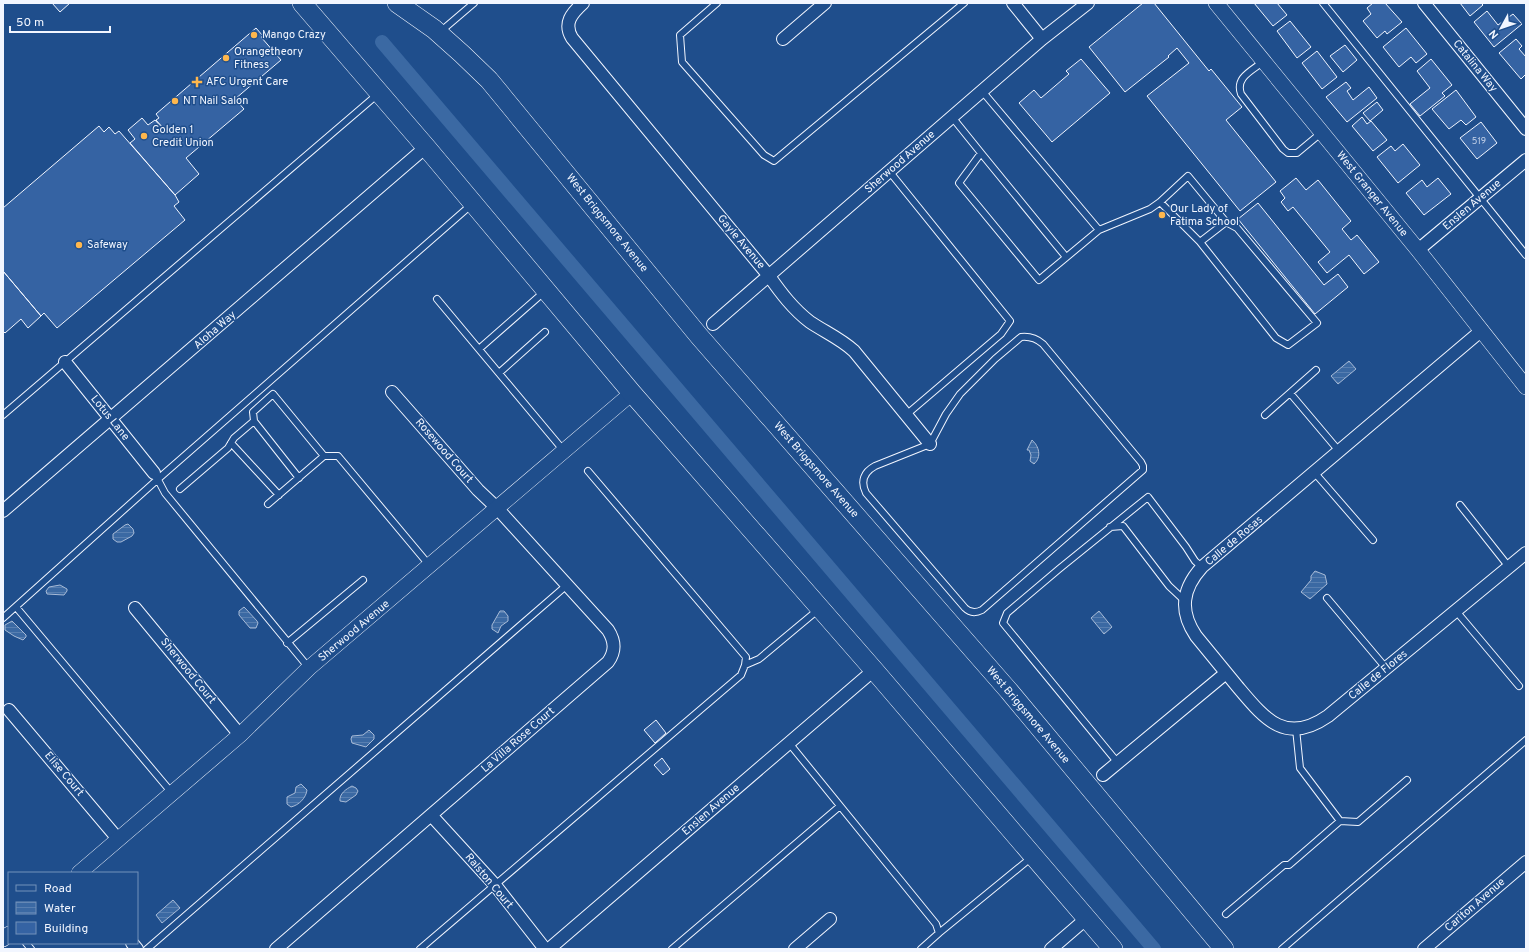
<svg xmlns="http://www.w3.org/2000/svg" width="1529" height="952" font-family="Overpass,sans-serif">
	<style>
		.water { fill: url(#water-rules); stroke: #a8bbd7 }
		.lines { fill: none; stroke-linecap: round; stroke-linejoin: round }
		.canal { stroke: #3b69a3; stroke-width: 14 }
		.building { fill: #3563a3; stroke: #f2f6ff }
		.service-casing { stroke: #f2f6ff; stroke-width: 8 }
		.minor-casing { stroke: #f2f6ff; stroke-width: 14 }
		.tertiary-casing { stroke: #f2f6ff; stroke-width: 16 }
		.primary-casing { stroke: #f2f6ff; stroke-width: 20 }
		.service { stroke: #1f4e8c; stroke-width: 6 }
		.minor { stroke: #1f4e8c; stroke-width: 12 }
		.tertiary { stroke: #1f4e8c; stroke-width: 15 }
		.primary { stroke: #1f4e8c; stroke-width: 19 }
		.poi-dot { fill: #ffb74d; stroke: #1f4e8c; stroke-width: 1.5 }
		.labels { text-anchor: middle; dominant-baseline: central; stroke-width: 3; stroke-linejoin: round; paint-order: stroke }
		.number-label { font-size: 9px; fill: #c3d1e8 }
		.poi-label { font-size: 11px; fill: #f2f6ff; stroke: #1f4e8c; text-anchor: start }
		.street-label { font-size: 11px; fill: #f2f6ff; stroke: #1f4e8c }
	</style>
	<defs>
		<pattern id="water-rules" width="6" height="5" patternUnits="userSpaceOnUse"><rect width="6" height="5" fill="#3b69a3"/><path d="M0 2.5h6" fill="none" stroke="#587fb1"/></pattern>
	</defs>
	<rect width="100%" height="100%" fill="#1f4e8c"/>
	<path class="water" d="M1349,361L1356,369L1338,384L1331,376Z
		M1032,440C1039,446 1042,457 1034,464L1030,461L1031,455L1029,450H1027Z
		M128,524L133,529L134,533L132,536L121,542H117L113,539V534L125,525Z
		M1315,571L1325,575L1327,584L1310,599L1301,592L1311,580V576Z
		M60,585L67,589V591L64,595L47,594L46,591L49,587Z
		M244,607L246,609L257,621L258,623L256,628H250L239,615V611Z
		M500,611H504L508,616V621L501,626L498,633L492,629V625Z
		M1099,611L1112,627L1104,634L1091,618Z
		M12,621L26,635V637L23,640L14,636L5,630V625Z
		M369,730L374,735V739L366,747L352,743L351,739L352,736L363,735Z
		M301,784L307,790C306,798 299,805 291,807L287,804V797L295,793L296,787Z
		M352,786L356,788L358,791L356,795L346,802L340,801C339,794 346,789 352,786Z
		M173,900L180,908L162,923L156,915Z"/>
	<g class="lines">
		<path class="canal" d="M382,42L1154,949"/>
	</g>
	<path class="building" d="M52,3H70L60,12Z
		M1143,3H1154L1209,71L1211,69L1242,107L1226,120L1276,182L1240,211L1147,96L1189,63L1177,48L1168,56L1169,57L1125,92L1089,47Z
		M1254,3H1277L1287,15L1273,26Z
		M1373,3H1385L1402,22L1387,34L1385,31L1377,38L1363,21L1371,14L1367,8Z
		M1460,3H1481L1483,5L1470,16Z
		M1487,11L1498,25L1513,14L1522,24L1494,47L1474,22Z
		M1290,21L1311,47L1297,58L1277,31Z
		M256,28L263,36L261,37L281,60L235,99L244,109L186,158L199,174L175,195L130,143L135,139L128,130L142,118L148,125L155,120L164,130H165L156,120L159,118L156,114Z
		M1406,28L1427,54L1416,63L1411,57L1399,67L1383,47Z
		M1516,39L1522,46L1519,49L1526,57V74L1521,79L1499,53Z
		M1345,45L1357,60L1343,72L1330,56Z
		M1317,51L1337,77L1322,89L1302,63Z
		M1081,59L1110,93L1052,142L1019,103L1034,90L1041,98L1069,74L1066,71Z
		M1431,59L1452,85L1442,93L1445,96L1420,116L1410,104L1430,88L1417,71Z
		M1346,82L1351,88L1347,91L1353,100L1369,87L1377,98L1347,122L1326,97Z
		M1456,90L1476,117L1466,125L1461,120L1449,129L1432,109Z
		M1377,102L1383,110L1370,121L1363,113Z
		M1362,117L1367,124L1371,121L1387,140L1373,151L1352,126Z
		M1481,122L1497,143L1477,159L1460,138Z
		M99,126L104,132L109,127L115,134L119,131L175,195L179,202L174,206L185,220L57,328L44,313L41,316L3,271V208Z
		M1403,144L1420,165L1398,183L1377,157L1391,146L1395,151Z
		M1296,178L1306,190L1318,180L1351,221L1342,229L1351,240L1357,235L1379,262L1364,274L1349,255L1327,273L1318,262L1330,252L1293,207L1288,211L1281,202L1285,198L1280,191Z
		M1438,178L1451,194L1424,215L1406,193L1422,180L1427,187Z
		M1258,203L1324,285L1338,274L1348,287L1315,314L1238,219Z
		M3,271L41,316L28,328L21,319L5,333L3,331Z
		M656,720L666,733L655,743L644,730Z
		M662,758L670,769L663,775L654,765Z"/>
	<g class="lines">
		<defs>
			<path id="service" d="M717,3L680,35L682,62L764,155L774,161L964,3
				M1323,3L1526,255
				M440,32L474,3
				M1264,61C1252,71 1235,77 1241,94L1283,149L1288,153H1297L1321,133
				M982,91L1099,230
				M952,117L981,153L959,183L1039,280L1099,230L1150,209L1160,202L1188,176L1226,222L1237,228L1317,323L1288,345L1276,338L1200,242L1160,202
				M981,153L1066,257
				M889,171L1010,321L1001,334L906,415
				M1200,242L1226,222
				M437,299L564,451
				M1021,337C1030,336 1036,338 1043,344L1141,462L1143,466V470L982,610C976,613 970,613 965,608L866,493C860,481 864,472 875,466L930,444L946,414L960,394L995,359Z
				M479,349L544,292
				M499,373L545,332
				M1290,393L1339,451
				M3,415L378,94
				M1265,415L1316,370
				M254,421L299,478
				M231,443L279,495
				M1314,472L1373,540
				M156,476L165,493L309,668
				M180,489L228,448L234,438L254,421L253,412L273,394L324,456
				M268,504L324,456H338L430,566
				M1460,505L1509,567
				M1110,527L1123,526L1169,586L1185,601
				M1327,598L1386,668
				M16,607L172,793
				M1456,611L1519,686
				M3,618L158,479L471,205
				M287,643L363,580
				M745,665L759,659L819,609
				M1296,729L1300,768L1340,821
				M789,743L936,924L939,933L921,949
				M1118,763L1003,623L1007,613L1059,569L1148,497L1186,547L1195,561L1202,567
				M1226,914L1284,865H1289L1340,821L1358,822L1407,780
				M939,933L1032,857
				M26,943L31,949
				M147,949L567,585
				M420,949L741,675L745,665L746,657L588,471
				M672,949L840,806
				M1282,949L1526,740"/>
			<path id="minor" d="M583,3C572,13 563,23 572,38L769,276C781,293 793,309 810,322C825,332 841,339 854,351L930,444
				M1013,3L1042,39
				M1424,3L1526,129
				M783,39L825,3
				M1418,250L1526,160
				M713,324L1042,39L1088,3
				M1482,330L1202,567C1182,589 1179,611 1196,636C1210,653 1223,669 1237,686C1264,718 1285,746 1328,716L1526,553
				M65,362L154,473
				M3,511L426,147
				M135,608L240,735
				M9,710L118,839
				M1103,775L1226,673
				M431,815L495,885L545,949
				M132,943L137,949
				M276,949L608,662C616,651 615,641 608,630L497,508L478,490L392,392
				M549,949L874,670
				M795,949L830,919
				M1051,949L1087,918
				M1424,949L1526,862"/>
			<path id="tertiary" d="M1216,3L1418,250L1526,387
				M79,873L240,735L309,668L632,393
				M3,939L9,934"/>
			<path id="primary" d="M302,3L426,147L632,393L874,670L1113,949
				M397,3L434,29L462,54L489,80L699,336L1009,691L1224,949"/>
		</defs>
		<use href="#service" class="service-casing"/>
		<use href="#minor" class="minor-casing"/>
		<use href="#tertiary" class="tertiary-casing"/>
		<use href="#primary" class="primary-casing"/>
		<use href="#service" class="service"/>
		<use href="#minor" class="minor"/>
		<use href="#tertiary" class="tertiary"/>
		<use href="#primary" class="primary"/>
	</g>
	<g class="poi-dot">
		<circle cx="254" cy="35" r="4"/>
		<circle cx="226" cy="58" r="4"/>
		<path d="M195 76h4v4h4v4h-4v4h-4v-4h-4v-4h4z"/>
		<circle cx="175" cy="101" r="4"/>
		<circle cx="144" cy="136" r="4"/>
		<circle cx="1162" cy="215" r="4"/>
		<circle cx="79" cy="245" r="4"/>
	</g>
	<g class="labels">
		<g class="number-label">
			<text x="1479" y="141">519</text>
		</g>
		<g class="poi-label">
			<text x="262" y="35">Mango Crazy</text>
			<text x="234" y="52">Orangetheory<tspan x="234" dy="13">Fitness</tspan></text>
			<text x="206" y="82">AFC Urgent Care</text>
			<text x="183" y="101">NT Nail Salon</text>
			<text x="152" y="130">Golden 1<tspan x="152" dy="13">Credit Union</tspan></text>
			<text x="1170" y="209">Our Lady of<tspan x="1170" dy="13">Fatima School</tspan></text>
			<text x="87" y="245">Safeway</text>
		</g>
		<g class="street-label">
			<text transform="translate(1475 66) rotate(51)">Catalina Way</text>
			<text transform="translate(900 162) rotate(-41)">Sherwood Avenue</text>
			<text transform="translate(1372 194) rotate(51)">West Granger Avenue</text>
			<text transform="translate(1472 205) rotate(-40)">Enslen Avenue</text>
			<text transform="translate(607 223) rotate(51)">West Briggsmore Avenue</text>
			<text transform="translate(741 242) rotate(50)">Gayle Avenue</text>
			<text transform="translate(215 330) rotate(-41)">Aloha Way</text>
			<text transform="translate(110 418) rotate(51)">Lotus Lane</text>
			<text transform="translate(444 451) rotate(49)">Rosewood Court</text>
			<text transform="translate(816 470) rotate(49)">West Briggsmore Avenue</text>
			<text transform="translate(1234 541) rotate(-40)">Calle de Rosas</text>
			<text transform="translate(354 631) rotate(-40)">Sherwood Avenue</text>
			<text transform="translate(188 671) rotate(51)">Sherwood Court</text>
			<text transform="translate(1378 675) rotate(-39)">Calle de Flores</text>
			<text transform="translate(1028 715) rotate(50)">West Briggsmore Avenue</text>
			<text transform="translate(518 740) rotate(-41)">La Villa Rose Court</text>
			<text transform="translate(64 774) rotate(50)">Elise Court</text>
			<text transform="translate(711 810) rotate(-41)">Enslen Avenue</text>
			<text transform="translate(489 881) rotate(50)">Ralston Court</text>
			<text transform="translate(1475 905) rotate(-41)">Carlton Avenue</text>
		</g>
	</g>
	<rect width="1529" height="952" fill="none" stroke="#f2f6ff" stroke-width="8"/>
	<rect x="8" y="872" width="130" height="72" fill="#1f4e8c" stroke="#7391ba"/>
	<rect x="16" y="885" width="20" height="6" fill="#1f4e8c" stroke="#7391ba"/>
	<text x="44" y="892" font-size="12" fill="#f2f6ff">Road</text>
	<rect x="16" y="902" width="20" height="12" fill="url(#water-rules)" stroke="#7391ba"/>
	<text x="44" y="912" font-size="12" fill="#f2f6ff">Water</text>
	<rect x="16" y="922" width="20" height="12" fill="#3563a3" stroke="#7391ba"/>
	<text x="44" y="932" font-size="12" fill="#f2f6ff">Building</text>
	<g transform="translate(1501 28) rotate(230)" stroke="#1f4e8c" stroke-width="3" paint-order="stroke">
	<path d="M0-3L7 15L0 10L-7 15Z" fill="#f2f6ff"/>
	<text y="-6" font-size="11" font-weight="bold" text-anchor="middle" fill="#f2f6ff">N</text>
	</g>
	<path d="M10 26v6h100v-6" fill="none" stroke="#f2f6ff" stroke-width="2"/>
	<text x="16" y="26" font-size="12" fill="#f2f6ff" stroke="#1f4e8c" stroke-width="3" paint-order="stroke">50 m</text>
</svg>
